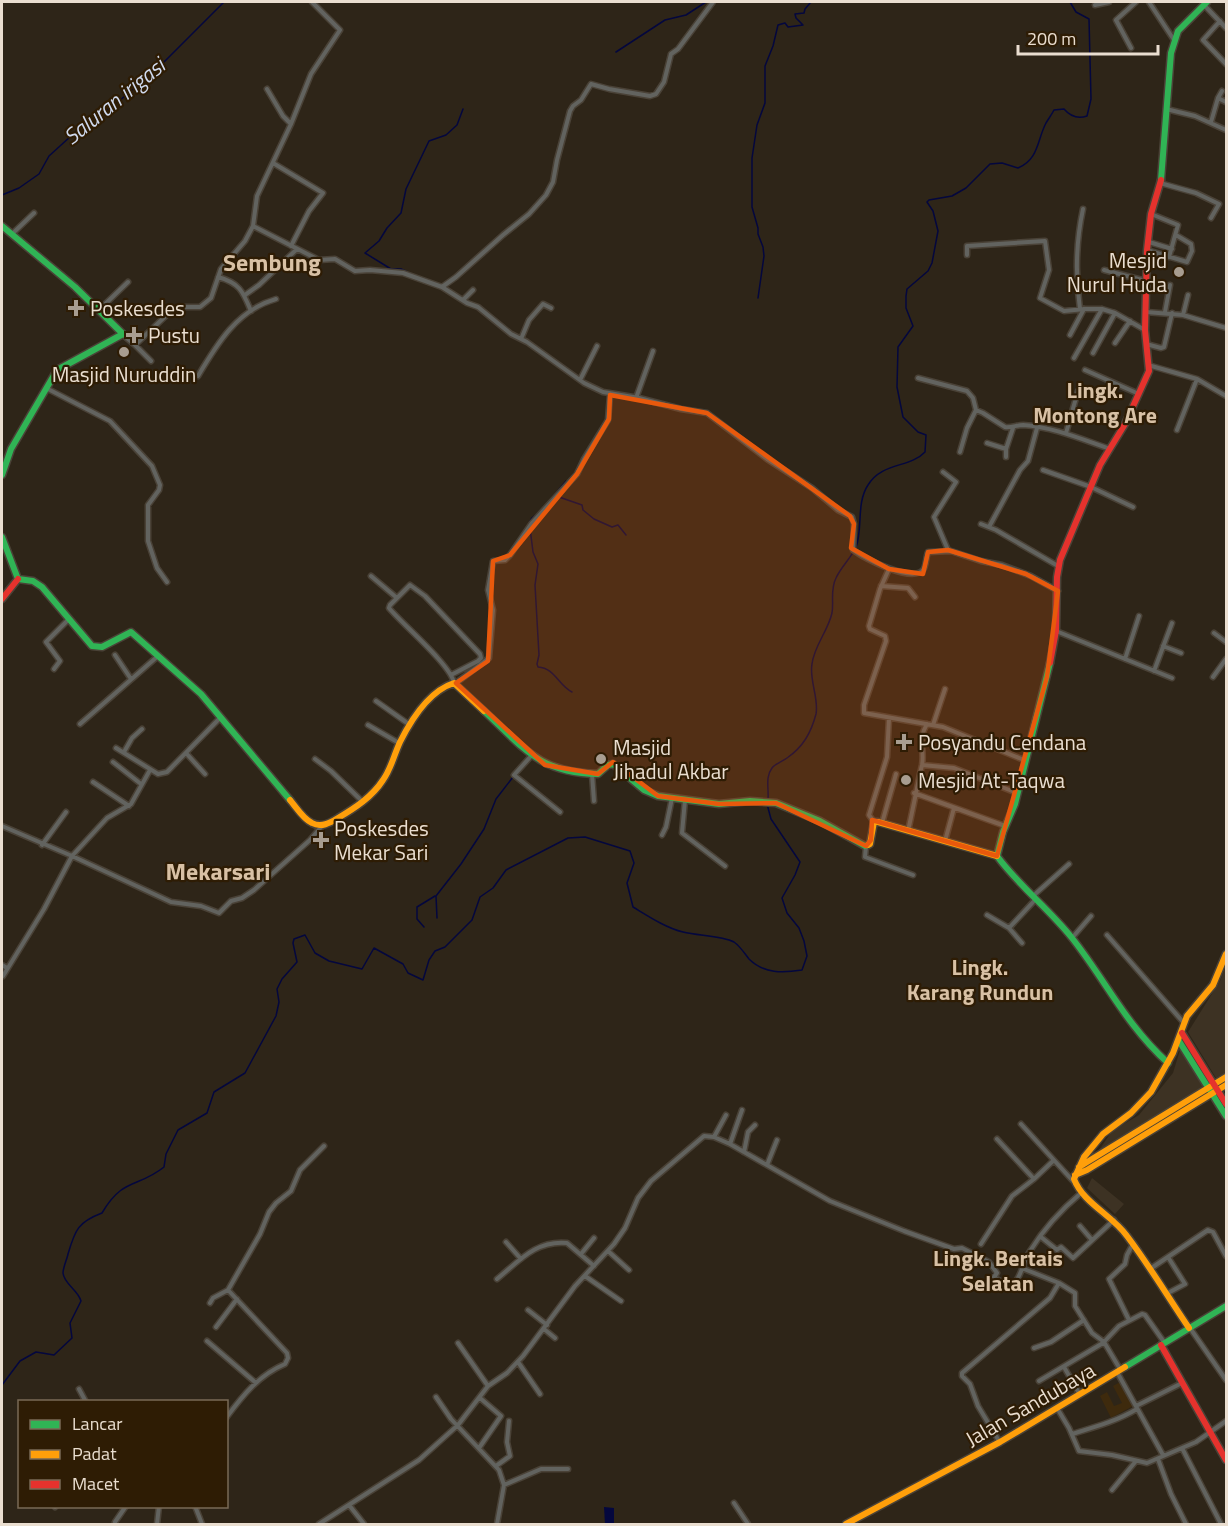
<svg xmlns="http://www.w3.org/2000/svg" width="1228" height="1526" font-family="'Titillium Web',sans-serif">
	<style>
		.commercial { fill: #3d3223 }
		.built { fill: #3e2a0d }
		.water { fill: #04073e }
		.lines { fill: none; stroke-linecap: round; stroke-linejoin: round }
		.stream { stroke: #04073e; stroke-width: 1.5 }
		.street-casing { stroke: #4a4237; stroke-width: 7 }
		.fast-casing { stroke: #4a4237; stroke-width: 9 }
		.slow-casing { stroke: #4a4237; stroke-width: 9 }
		.jam-casing { stroke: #4a4237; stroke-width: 9 }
		.street { stroke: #62635f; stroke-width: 4 }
		.fast { stroke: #30b455; stroke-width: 6 }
		.slow { stroke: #ff9f0a; stroke-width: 6 }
		.jam { stroke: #e5322d; stroke-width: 6 }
		.marked { fill: #e8590c; fill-opacity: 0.2; stroke: #e8590c; stroke-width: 4.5; stroke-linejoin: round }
		.poi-dot { fill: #a89d90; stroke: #2e1c04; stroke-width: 2 }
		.labels { text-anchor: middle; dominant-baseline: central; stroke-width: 4.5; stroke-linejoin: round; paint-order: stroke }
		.poi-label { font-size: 21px; fill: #eaded0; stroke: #2e1c04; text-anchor: start }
		.street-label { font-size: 21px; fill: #eaded0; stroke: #2e1c04 }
		.water-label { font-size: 22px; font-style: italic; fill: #d0daee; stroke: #2e1c04 }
		.neighbourhood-label { font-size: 22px; font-weight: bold; fill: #d8c1a5; stroke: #2e1c04 }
		.quarter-label { font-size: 24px; font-weight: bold; fill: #d8c1a5; stroke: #2e1c04 }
	</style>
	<rect width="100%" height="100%" fill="#2e2518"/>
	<path class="commercial" d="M1226,965V1072L1216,1078L1188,1032L1220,981Z
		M1180,1050L1203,1087L1093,1159L1112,1131L1139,1115L1173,1073Z
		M1092,1178L1124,1204L1115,1214L1087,1188Z"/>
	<path class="built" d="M1120,1382L1133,1406L1111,1418L1100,1396L1107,1392L1114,1406L1122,1403L1113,1386Z"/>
	<path class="water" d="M604,1507L614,1508V1524H605Z"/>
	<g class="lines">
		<path class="stream" d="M616,52L665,20L686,15L706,2
			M2,195L19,188L39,174L49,156L82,126L113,106L156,70L224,2
			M416,276L401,269H391L365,253L379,241L387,228L401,213L406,189L429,141L446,135L457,125L463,109
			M758,298L764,256L763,247L758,234V228L752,207V158L757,125L765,103V66L773,46L778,25L785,23L788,27L803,25L796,18L795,14L804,13L805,9L811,2
			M559,497L582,505L583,510L594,519L612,527L618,525L626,535
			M529,523L532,518L542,510L566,481
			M530,528L533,552L538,564L535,585L539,655L537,664L538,667C555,668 558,685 572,692
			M768,799C769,789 765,777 772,768C775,764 783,761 787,758C803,747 811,733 816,714C819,698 809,680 812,664C814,646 828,631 832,613C834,601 830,590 836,578C841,567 851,558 856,547C863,529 856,503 868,485C882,462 910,468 925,452L926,435L918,432L903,417L897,387L898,347L913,326L906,308V296L907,289L928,271L932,263L938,231L933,211L927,202L929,200L952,196L966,188L990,164L1002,163L1018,168C1039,159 1037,140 1046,123C1049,118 1052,114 1054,110L1064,109C1070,116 1078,119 1087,116L1091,99L1089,19L1076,12L1070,2
			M437,918L436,896L461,864L484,829L496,799L513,777
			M424,927L417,919V907L435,896
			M2,1385L20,1361L36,1352L54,1355L72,1338L70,1323L81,1301C78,1290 64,1284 63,1273C63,1268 67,1259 68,1254C75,1230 78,1222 102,1213C123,1177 138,1188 164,1167L166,1154L178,1130L207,1113L214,1092L245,1073L276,1016L279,1002L277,989L282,979L297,962L293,943L294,939L305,935L315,953L329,961L362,969L374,948L403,964L408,973L423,980L429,960L435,951L445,947L472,920L480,897L493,888L506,870L568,838L585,837L630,851L634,863L627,883L633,907C648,916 666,928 683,932C698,936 721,935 734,942C740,946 745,954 749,959C764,974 783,973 802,970L807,956L804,941L799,928L787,913L782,898L795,875L800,862L771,819L767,804"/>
		<defs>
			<path id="street" d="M1149,2L1174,40
				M1095,5L1109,2
				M1204,5L1226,28
				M1220,21L1203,40L1226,64
				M1131,48L1116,20L1136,2
				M267,89L283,116L291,124
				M1218,98L1226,102
				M1166,109L1195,116L1226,130
				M1211,122L1218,98L1222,91
				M273,163L323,193L309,211L291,246
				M1160,183L1196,193L1219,204L1211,218
				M1151,214L1178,225L1169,257
				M253,226L319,260L335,259L355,271L370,270L403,273L442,287L467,303L478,307L511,334L527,342L584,383L603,392L639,398L681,409L707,413L767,459L812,488L838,510L852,517L854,524L853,550C864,558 911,583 923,570C926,567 926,557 928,552L951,551L981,561L1002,565L1031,576L1058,591
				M12,234L34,213
				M1149,242L1172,249
				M1147,250L1187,262L1192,251L1191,244L1176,235
				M967,255V246L1045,241L1049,270L1040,298L1064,311L1085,309H1102L1115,313L1145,330
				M1104,270L1146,281
				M218,277C240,283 243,292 251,311
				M442,287L456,277L503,235L529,214L546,195L553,182L557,160L570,111L573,106L581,100L591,84L609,89L650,96L656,94L664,82L671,54L678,49L713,2
				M245,295L259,285L297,249
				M463,300L473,290
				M100,309L128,282
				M1080,309C1075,275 1076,242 1083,209
				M1146,312L1183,315L1226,328
				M1165,312L1170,285
				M1183,315L1188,295
				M122,334L135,345L172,310L182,307H200L211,298L221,269L245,241L253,226L257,196L291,124L311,74L340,30L312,2
				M1070,335L1084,309
				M521,339L529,320L543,304L551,308
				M1115,343L1130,321
				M1146,344L1161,348L1164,347L1172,313
				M135,345L151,361
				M1093,353L1115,313
				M1074,358L1102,309
				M1148,365L1197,379L1226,396
				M1085,370L1139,394
				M198,376C217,344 237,310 276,299
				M918,378L967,391L973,398L976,410L983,413L1005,427C1011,428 1017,425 1023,425C1053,427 1081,439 1110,449
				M580,380L597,346
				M46,388L110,421L152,466L160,485L159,490L148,505V541L157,568L167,582
				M636,398L653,351
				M1177,430L1197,379
				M1066,433L1078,391
				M987,443L1006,449L1013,428
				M1006,449V457
				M960,452L967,428L976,410
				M1043,470L1091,487L1133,507
				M943,472L956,482L934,517L948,550
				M981,524L996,530L1058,566
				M989,527L1020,470L1028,461L1037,428
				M889,569L880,589L869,626L870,629L885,636L886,641L864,705V713L943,727L1024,760
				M371,576L397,598
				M881,586L908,588L915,597
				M1056,631L1172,678
				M1214,633L1226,642
				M1163,646L1181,653
				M115,655L131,679
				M1125,659L1139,616
				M54,669L60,661L46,642L69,619
				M1154,671L1172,623
				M451,675L478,661L481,658L480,654L425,596L410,585L390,605L389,608C402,624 451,665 454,683
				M1213,677L1226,659
				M456,683L489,658L493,610L488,590L493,561L505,560L510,555L532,523L577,474L584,459L608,420L610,395
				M376,701L410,725
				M80,724L158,656
				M368,725L399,743
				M933,725L945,689
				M116,748L158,774L167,772L220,718
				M124,752L132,738L142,729
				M186,753L205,774
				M532,755L514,775L560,812
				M315,759L331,771L363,802
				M113,762L141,784
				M922,765L954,768L1017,793
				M592,774L594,801
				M93,782L129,806
				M914,793L1005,826
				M685,800L682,833L725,866
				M874,822L869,815L887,757L889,718
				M882,823L896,774
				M2,826L72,856L107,818L131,804L150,770
				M908,831C913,809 917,787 922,765C925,750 917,740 927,724
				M662,835L666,827L672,798
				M945,841L954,808
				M42,845L66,812
				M866,846L865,857L913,875
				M1033,896L1069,864
				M987,915L1009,928
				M1107,935L1184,1023
				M1072,938L1091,916
				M1022,943L1009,928L1035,900
				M2,965L7,968
				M3,976L44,909L72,856L171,902L201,906L219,913L231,901L242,898L254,890L310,840L322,826
				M1021,1124L1073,1181
				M714,1137L726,1115
				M997,1139L1034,1179L1053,1161
				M730,1144L742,1110
				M744,1152L748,1132L755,1125
				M767,1165L777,1140
				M1080,1226L1092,1240
				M1041,1237L1057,1250L1061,1247L1073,1258L1114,1220
				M506,1242L521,1259
				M981,1244L1012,1196L1034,1179
				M608,1251L629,1270
				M581,1254L594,1238
				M1024,1269L1059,1283L1075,1293V1306L1092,1333L1104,1342L1120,1369
				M1150,1269L1208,1230L1213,1232L1226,1256
				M585,1276L621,1301
				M497,1279C519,1261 536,1240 567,1243L594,1266
				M1166,1294L1185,1284L1168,1257
				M210,1303L213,1298L228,1290
				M528,1310L547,1325
				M1129,1320L1109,1279L1125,1264L1127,1255L1133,1244
				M216,1327L237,1299
				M1190,1328L1226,1380
				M544,1329L555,1338
				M207,1341L256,1383
				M458,1343L488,1386
				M1034,1348L1051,1342L1084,1320
				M518,1362L540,1394
				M1064,1367L1079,1393
				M1117,1372L1163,1455
				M1039,1381L1103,1343L1119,1326L1142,1314L1145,1315L1164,1342
				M79,1389L86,1402
				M436,1397L451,1419L499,1470L504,1485L497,1524
				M1136,1406L1182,1383
				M1057,1408L1069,1428L1079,1451L1112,1455L1147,1463L1196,1442L1226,1421
				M226,1418C243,1395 259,1375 285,1364L288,1358L287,1353L228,1290L260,1234L269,1212L276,1203L291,1191L300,1170L324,1146
				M1072,1434C1095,1427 1117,1421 1137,1409
				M999,1441L978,1406L970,1384L962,1376V1373L1050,1298L1059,1283
				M479,1448L501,1416L480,1398
				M1182,1448L1221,1524
				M1158,1459L1171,1494L1186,1524
				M496,1466L510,1456L507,1442L509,1421
				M504,1485L541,1469H568
				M1112,1490L1136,1461
				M734,1503L748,1524
				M349,1505L364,1524
				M195,1506L202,1524
				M55,1507L56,1506
				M115,1522L126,1506
				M157,1524L159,1506
				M319,1524L419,1460L458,1425L488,1386L507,1373L523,1356L575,1286L614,1244L625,1228L638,1198L651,1181L704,1136L714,1137L730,1144L830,1201L904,1231L954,1249L962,1248L989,1262L997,1273L994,1277L1010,1288C1022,1277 1022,1264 1030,1251C1043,1230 1062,1209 1081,1193"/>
			<path id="fast" d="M1161,180L1171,53L1178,31L1207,2
				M2,226L75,287L123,334L57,370L11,449L2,475
				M2,537L18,579L33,581L42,587L92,646L102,647L131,632L201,694L290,800
				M1050,663L1015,804L1003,832L997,856C1019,886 1049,909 1072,938C1106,981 1126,1025 1168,1063
				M484,711C524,748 539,773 598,774L608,765L613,764L644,790L658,796L719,804L750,801L776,803L820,821L865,846L868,845
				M1179,1041L1226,1116
				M1125,1367L1226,1306"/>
			<path id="slow" d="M290,800C296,807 303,819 312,823C321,828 330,823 338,818C355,808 372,797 383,780C391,769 394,755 400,742C411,720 429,691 454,683L484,711
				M868,845L870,844L874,822H878L997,856
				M1079,1167L1226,1077
				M1075,1175L1087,1170L1226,1085
				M1189,1328C1168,1297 1149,1265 1127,1236C1112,1215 1083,1203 1074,1179L1084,1157L1103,1134L1131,1113L1151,1092L1173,1053L1187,1016L1213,985L1226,954
				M846,1524L1000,1442L1125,1367"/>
			<path id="jam" d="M2,599L18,579
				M1050,663L1056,631L1057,577L1060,560L1100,465L1125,424L1149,371L1145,330L1147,250L1151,214L1161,180
				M1182,1033L1226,1104
				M1161,1345L1226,1460"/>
		</defs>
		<use href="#street" class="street-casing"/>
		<use href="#fast" class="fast-casing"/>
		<use href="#slow" class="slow-casing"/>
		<use href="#jam" class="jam-casing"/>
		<use href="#street" class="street"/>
		<use href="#fast" class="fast"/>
		<use href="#slow" class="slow"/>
		<use href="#jam" class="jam"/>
	</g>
	<path class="marked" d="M610,395L707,413L850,516L854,524L851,548L889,569L923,574L928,552L948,550L1026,574L1058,591L1047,677L997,856L872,820L871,840L866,846L776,803L719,804L658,796L613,762L598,774L545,765L456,683L488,661L493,561L510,555L577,474L609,419Z"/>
	<g class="poi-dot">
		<circle cx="1179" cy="272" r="6"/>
		<path d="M73 299h6v6h6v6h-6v6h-6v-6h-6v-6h6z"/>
		<path d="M131 326h6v6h6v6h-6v6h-6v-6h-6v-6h6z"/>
		<circle cx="124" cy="352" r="6"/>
		<path d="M901 733h6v6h6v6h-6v6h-6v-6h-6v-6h6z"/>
		<circle cx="601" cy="759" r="6"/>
		<circle cx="906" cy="780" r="6"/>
		<path d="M318 831h6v6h6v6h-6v6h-6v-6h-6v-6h6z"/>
	</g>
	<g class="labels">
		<g class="poi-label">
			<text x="1167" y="260" text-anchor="end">Mesjid<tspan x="1167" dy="24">Nurul Huda</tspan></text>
			<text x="90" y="308">Poskesdes</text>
			<text x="148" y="335">Pustu</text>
			<text x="124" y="374" text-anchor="middle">Masjid Nuruddin</text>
			<text x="918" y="742">Posyandu Cendana</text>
			<text x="613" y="747">Masjid<tspan x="613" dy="24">Jihadul Akbar</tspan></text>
			<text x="918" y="780">Mesjid At-Taqwa</text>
			<text x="334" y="828">Poskesdes<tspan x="334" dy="24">Mekar Sari</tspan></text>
		</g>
		<g class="street-label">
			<text transform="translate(1030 1404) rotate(-30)">Jalan Sandubaya</text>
		</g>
		<g class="water-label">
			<text transform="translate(114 101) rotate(-39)">Saluran irigasi</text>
		</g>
		<g class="neighbourhood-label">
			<text x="1095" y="390">Lingk.<tspan x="1095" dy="25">Montong Are</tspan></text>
			<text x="980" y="967">Lingk.<tspan x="980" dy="25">Karang Rundun</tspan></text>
			<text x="998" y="1258">Lingk. Bertais<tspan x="998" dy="25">Selatan</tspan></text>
		</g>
		<g class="quarter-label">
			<text x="272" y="262">Sembung</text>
			<text x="218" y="871">Mekarsari</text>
		</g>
	</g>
	<rect width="1228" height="1526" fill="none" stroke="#eaded0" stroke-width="6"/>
	<rect x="18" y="1400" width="210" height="108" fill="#2e1c04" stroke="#796a56" stroke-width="1.5"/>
	<rect x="30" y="1420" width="30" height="9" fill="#30b455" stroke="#796a56" stroke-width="1.5"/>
	<text x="72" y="1430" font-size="18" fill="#eaded0">Lancar</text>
	<rect x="30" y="1450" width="30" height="9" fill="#ff9f0a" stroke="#796a56" stroke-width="1.5"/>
	<text x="72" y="1460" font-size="18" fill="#eaded0">Padat</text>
	<rect x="30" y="1480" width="30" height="9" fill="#e5322d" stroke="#796a56" stroke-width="1.5"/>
	<text x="72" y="1490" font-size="18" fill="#eaded0">Macet</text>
	<path d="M1018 45v9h140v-9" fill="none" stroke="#eaded0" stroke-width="3"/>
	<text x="1027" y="45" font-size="18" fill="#eaded0" stroke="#2e1c04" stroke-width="4.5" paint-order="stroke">200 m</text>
</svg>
